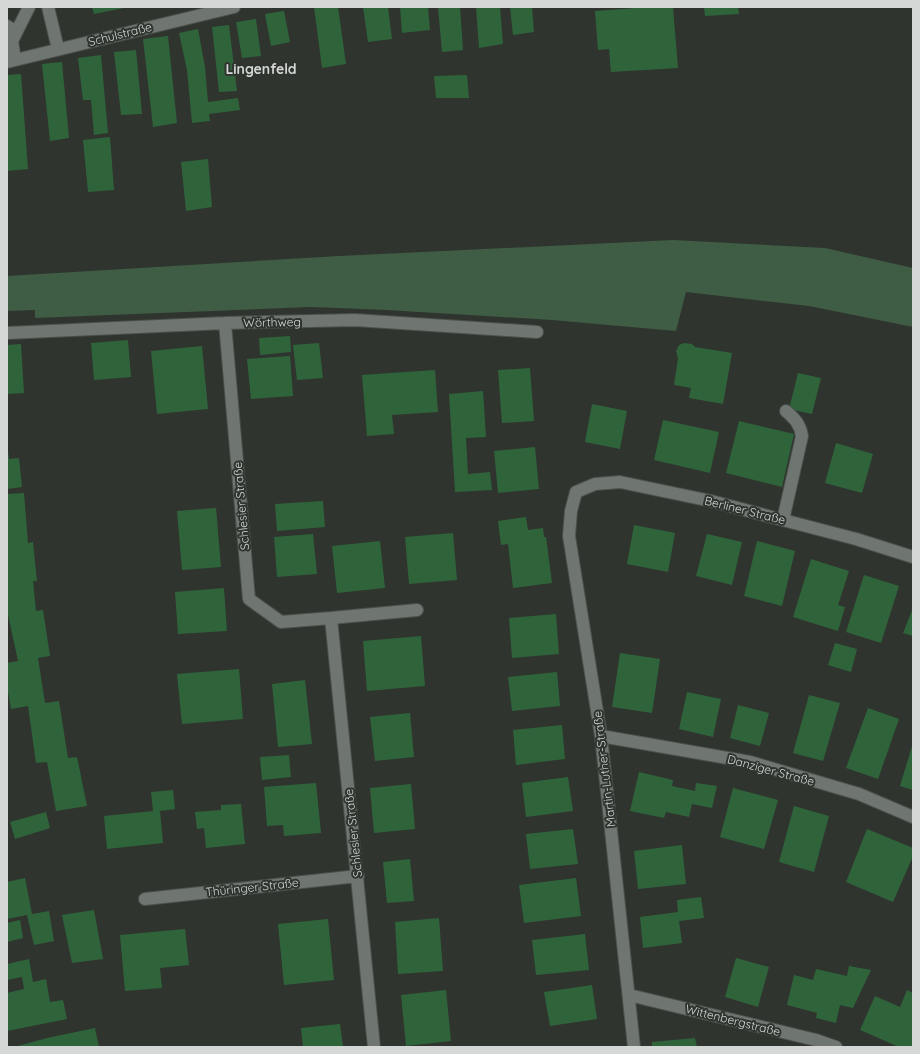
<svg xmlns="http://www.w3.org/2000/svg" width="920" height="1054" font-family="Quicksand,sans-serif">
	<style>
		.green { fill: #3f5c44 }
		.building { fill: #2f643b }
		.lines { fill: none; stroke-linecap: round; stroke-linejoin: round }
		.minor-casing { stroke: #4c504c; stroke-width: 14 }
		.minor { stroke: #6f7570; stroke-width: 12 }
		.labels { text-anchor: middle; dominant-baseline: central; stroke-width: 4; stroke-linejoin: round; paint-order: stroke }
		.street-label { font-size: 12px; fill: #d4d7d5; stroke: #2f342f }
		.quarter-label { font-size: 14px; font-weight: bold; fill: #d4d7d5; stroke: #2f342f }
	</style>
	<rect width="100%" height="100%" fill="#2f342f"/>
	<path class="green" d="M673,240L825,248L913,268V327L809,306L686,292L676,331L552,320L386,310L311,307L35,318V310L7,311V276L339,256Z"/>
	<path class="building" d="M92,7H124V8L94,14Z
		M314,7H338L346,64L322,68Z
		M363,7H388L392,39L368,42Z
		M400,7H428L430,30L402,33Z
		M438,7H460L463,50L442,52Z
		M476,7H500L503,44L479,48Z
		M510,7H532L534,32L513,35Z
		M635,7H673L678,68L611,72L609,49L598,50L595,11L635,8Z
		M704,7H738L739,14L705,16Z
		M284,11L290,42L271,46L265,14Z
		M256,19L261,56L242,58L236,22Z
		M229,25L237,91L219,92L212,27Z
		M198,29L205,67L208,102L238,98L240,110L209,114L210,121L192,123L187,70L179,33Z
		M168,36L177,123L153,127L143,39Z
		M136,50L142,114L121,115L114,52Z
		M101,55L108,133L94,135L91,100H83L78,58Z
		M62,62L69,138L50,141L42,64Z
		M21,74L28,169L7,171V75Z
		M467,75L469,98H436L434,76Z
		M110,137L114,190L88,192L83,140Z
		M208,159L212,207L186,211L181,162Z
		M290,336L291,352L260,355L259,338Z
		M128,340L131,377L94,380L91,343Z
		M319,343L323,378L297,380L293,345Z
		M684,343L692,344L695,347L732,353L723,404L689,398L691,388L674,385L678,358L676,351L679,345Z
		M21,344L24,393L7,394V345Z
		M202,346L208,409L157,414L151,351Z
		M290,356L293,396L251,399L247,359Z
		M530,368L534,421L502,423L498,370Z
		M435,370L438,412L392,415L394,434L367,436L362,375Z
		M798,373L821,378L812,414L789,409Z
		M483,391L486,437L466,438L468,474L490,472L492,490L455,492L449,394Z
		M592,404L627,411L620,449L585,442Z
		M663,420L719,432L710,473L654,460Z
		M739,421L794,434L782,487L726,473Z
		M836,443L873,454L862,493L825,483Z
		M535,447L539,489L498,493L494,451Z
		M7,451H8L9,459L19,458L22,487L7,489Z
		M24,493L28,543L33,542L37,581H33L36,611L43,610L50,656L38,658L45,703L59,701L68,758L77,757L87,806L56,811L47,762L36,763L28,706L11,709L7,686V663L18,661L8,615H7V494Z
		M323,501L325,527L277,531L275,504Z
		M216,508L221,567L182,570L177,511Z
		M526,517L528,530L543,528L544,537H546L552,583L513,588L508,544L501,545L498,521Z
		M634,525L675,533L668,572L627,564Z
		M453,533L457,580L409,584L405,537Z
		M313,534L317,574L277,577L274,537Z
		M707,534L742,542L732,585L696,576Z
		M380,541L385,588L337,593L332,546Z
		M757,541L795,551L782,606L744,596Z
		M811,559L849,571L838,605L845,607L838,631L793,617Z
		M864,575L899,586L881,643L846,632Z
		M224,588L227,631L178,634L175,592Z
		M913,608V636L903,633Z
		M556,614L559,654L512,658L509,618Z
		M421,636L425,686L367,691L363,641Z
		M835,643L857,649L851,672L828,665Z
		M620,653L660,659L652,713L612,707Z
		M239,669L243,719L182,724L177,674Z
		M557,672L560,706L512,711L508,677Z
		M305,680L312,744L278,747L272,684Z
		M687,692L721,699L713,737L679,729Z
		M809,695L840,703L823,761L793,753Z
		M738,705L769,713L760,746L730,738Z
		M868,708L899,719L878,779L846,768Z
		M410,713L414,757L375,761L370,717Z
		M562,725L565,759L516,765L513,730Z
		M913,743V790L900,786Z
		M289,755L291,777L262,780L260,757Z
		M639,772L673,780L672,786L695,791L696,783L717,786L712,808L692,804L689,817L666,812L664,818L630,811Z
		M568,777L573,811L526,817L522,783Z
		M316,783L321,833L284,836L283,825L267,826L264,787Z
		M411,784L415,829L374,833L370,788Z
		M733,788L778,800L764,849L720,837Z
		M173,790L175,809L160,811L163,843L107,849L104,816L153,811L151,792Z
		M241,804L245,844L206,848L204,828L197,829L195,812L221,810V805Z
		M794,806L829,816L814,872L779,862Z
		M46,812L50,828L15,839L10,822Z
		M573,829L578,864L530,869L526,834Z
		M867,829L913,848V856L893,902L846,882Z
		M682,845L686,884L638,889L634,851Z
		M410,859L414,901L387,903L383,862Z
		M25,878L32,914L49,911L54,941L34,945L27,915L7,919V882Z
		M576,878L581,916L524,923L519,885Z
		M701,897L704,918L679,921L682,943L643,948L640,917L678,912L677,900Z
		M94,910L103,959L72,963L62,915Z
		M439,918L443,971L398,974L395,922Z
		M328,919L334,980L284,985L278,924Z
		M20,920L23,938L7,942V923Z
		M185,929L189,965L160,968L162,988L125,991L120,935Z
		M585,934L589,970L536,975L532,940Z
		M736,958L769,967L758,1007L725,997Z
		M29,959L33,982L46,979L50,1002L63,1000L67,1019L7,1031V993L24,989L22,977L7,980V964Z
		M849,966L871,970L853,1008L840,1005L836,1023L816,1018L817,1013L787,1005L794,975L813,980L816,969L847,976Z
		M592,985L597,1019L550,1026L544,992Z
		M446,990L451,1041L406,1046L401,995Z
		M907,990L913,993L912,1047H899L860,1030L875,996L900,1007Z
		M340,1024L343,1047H303L301,1028Z
		M95,1028L99,1047H14L47,1038Z
		M695,1038L697,1047H652V1042Z"/>
	<g class="lines">
		<defs>
			<path id="minor" d="M48,7L58,49
				M7,26L10,28L15,60
				M12,41L29,7
				M7,62L234,7
				M225,323L249,599L281,622L331,618L374,1047
				M7,333L225,323L355,320L537,332
				M783,520L802,436C800,424 795,419 786,411
				M331,618L417,610
				M601,736L750,762L859,794L913,817
				M145,899L358,876
				M629,995L816,1040L836,1047
				M634,1047L601,736L569,536L571,511L576,492L595,484L620,482L711,501L783,520L856,539L913,557"/>
		</defs>
		<use href="#minor" class="minor-casing"/>
		<use href="#minor" class="minor"/>
	</g>
	<g class="labels">
		<g class="street-label">
			<text transform="translate(120 34) rotate(-14)">Schulstraße</text>
			<text transform="translate(272 322) rotate(-1)">Wörthweg</text>
			<text transform="translate(241 506) rotate(-95)">Schlesier Straße</text>
			<text transform="translate(745 510) rotate(14)">Berliner Straße</text>
			<text transform="translate(604 769) rotate(-97)">Martin-Luther-Straße</text>
			<text transform="translate(771 770) rotate(15)">Danziger Straße</text>
			<text transform="translate(353 833) rotate(-96)">Schlesier Straße</text>
			<text transform="translate(252 887) rotate(-6)">Thüringer Straße</text>
			<text transform="translate(733 1020) rotate(14)">Wittenbergstraße</text>
		</g>
		<g class="quarter-label">
			<text x="261" y="69">Lingenfeld</text>
		</g>
	</g>
	<rect width="920" height="1054" fill="none" stroke="#d4d7d5" stroke-width="16"/>
</svg>
